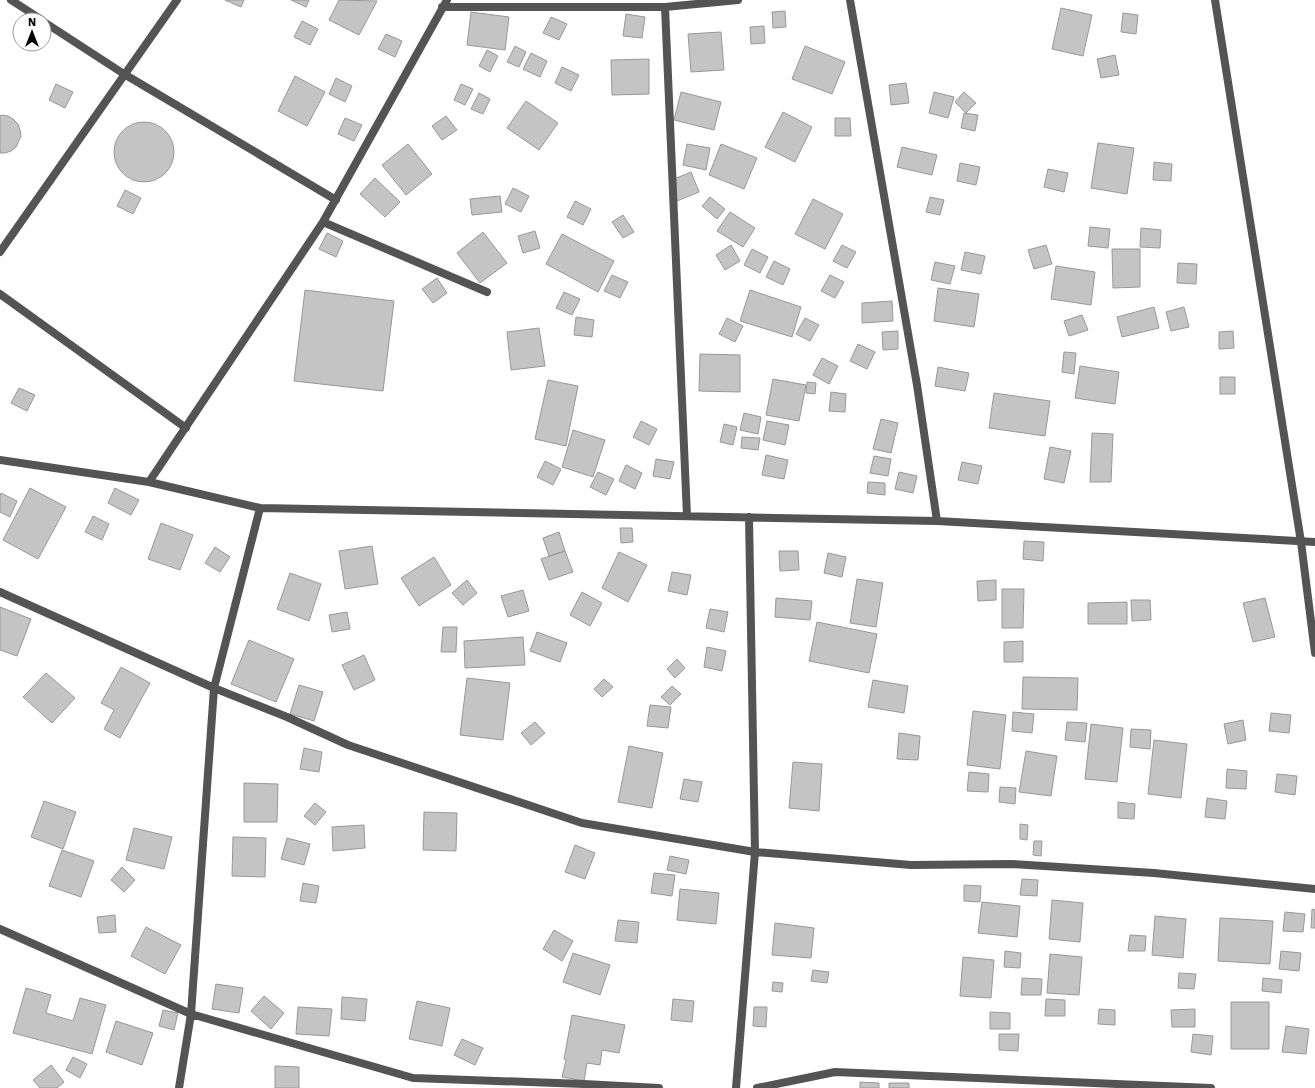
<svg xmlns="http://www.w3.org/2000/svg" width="1315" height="1088" font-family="'Work Sans',sans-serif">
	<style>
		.building { fill: #c4c4c4; stroke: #989898 }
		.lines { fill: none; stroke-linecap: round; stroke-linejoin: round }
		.minor { stroke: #545454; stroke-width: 8 }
		.tertiary { stroke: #545454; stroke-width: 8 }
	</style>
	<rect width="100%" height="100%" fill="#fff"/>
	<path class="building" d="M225,0H244L241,7Z
		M291,0H309L306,7Z
		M339,0L377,1L359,35L329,20Z
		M1061,8L1092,15L1083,56L1052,49Z
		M785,11L786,27L773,28L772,12Z
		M471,12L509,17L505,50L467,45Z
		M1123,13L1138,15L1136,34L1121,32Z
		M626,14L645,17L642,38L623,36Z
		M551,17L567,24L559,40L543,33Z
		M302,21L318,29L310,45L294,37Z
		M764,26L765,43L751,44L750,27Z
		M721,32L724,70L691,72L688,34Z
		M386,34L402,41L395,57L378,49Z
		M515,46L526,52L519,67L507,62Z
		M805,46L845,62L832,94L792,79Z
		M487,50L498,56L490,72L479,66Z
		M531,53L547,61L540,77L523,69Z
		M1115,55L1119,75L1101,78L1097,59Z
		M649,59V94L612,95L611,60Z
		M562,67L579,75L571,91L555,83Z
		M295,76L325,92L307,126L278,111Z
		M336,78L352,86L345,102L329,94Z
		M906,83L909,103L891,105L889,85Z
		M56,84L73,92L65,108L49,100Z
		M461,84L473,89L465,105L454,100Z
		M681,92L721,102L714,130L674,120Z
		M934,92L954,97L948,118L929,113Z
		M964,92L976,103L966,113L955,102Z
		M479,93L490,99L483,114L471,109Z
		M526,101L558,123L539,150L507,128Z
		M783,112L812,127L795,162L765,147Z
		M964,113L978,115L975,131L961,128Z
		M1,115L8,116L13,119L18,124L20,130L21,136L16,147L11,151L5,153H0V116Z
		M446,116L457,130L442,140L432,126Z
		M345,118L362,125L354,141L338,134Z
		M835,118H850L851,136H835Z
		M114 152a30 30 0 1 1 60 0a30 30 0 1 1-60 0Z
		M1098,143L1134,148L1127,194L1091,188Z
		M408,144L432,174L406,195L382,165Z
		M687,144L710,148L706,170L683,165Z
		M721,144L757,158L744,189L709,175Z
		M902,147L937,155L932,175L897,167Z
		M1154,162L1172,164L1171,181L1153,180Z
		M960,163L980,167L976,185L957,181Z
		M1048,169L1068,173L1064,192L1044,187Z
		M691,172L699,192L677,201L669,181Z
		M375,178L400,202L385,217L360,194Z
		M513,188L529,196L521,212L505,204Z
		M125,190L141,198L133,214L117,206Z
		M500,196L502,212L472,215L470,199Z
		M710,197L725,209L717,219L702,206Z
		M930,197L944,200L940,215L926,212Z
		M813,199L843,214L825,249L795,234Z
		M575,201L591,209L583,225L567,217Z
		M730,212L755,228L743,247L717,231Z
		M623,215L634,232L623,238L612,222Z
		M1090,227L1110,229L1108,248L1088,246Z
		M1141,228L1161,230L1160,248L1140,247Z
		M535,231L540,248L523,253L518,236Z
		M483,232L507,263L480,283L457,253Z
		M327,233L343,241L336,257L319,249Z
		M562,234L614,261L598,292L546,264Z
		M731,245L740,261L725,270L716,255Z
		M842,245L856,252L847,268L833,261Z
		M1046,245L1052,264L1034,269L1028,250Z
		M752,249L768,257L760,273L744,265Z
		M1112,249H1140V287L1113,288Z
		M965,252L985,256L981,274L961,270Z
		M774,261L790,269L783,285L766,277Z
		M935,262L955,266L950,284L931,280Z
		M1178,263L1197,264L1196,284L1177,283Z
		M1056,266L1095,272L1091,305L1051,299Z
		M612,275L628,282L620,298L604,291Z
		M830,275L844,282L835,298L821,291Z
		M437,278L447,293L433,303L422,289Z
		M938,288L979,294L974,327L934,321Z
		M305,290L394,301L383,391L294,381Z
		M750,290L801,307L792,337L740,321Z
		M564,292L580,299L572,315L556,308Z
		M892,301L893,321L862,323V303Z
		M1154,307L1159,328L1122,337L1117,317Z
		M1184,307L1189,327L1171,331L1166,312Z
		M1082,315L1088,330L1069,336L1064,321Z
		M576,317L594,320L592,337L574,335Z
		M727,318L743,326L735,342L719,334Z
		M805,318L819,325L810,341L796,334Z
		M539,328L545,366L511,370L507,332Z
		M898,331V349L883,350L882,332Z
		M1233,331L1234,348L1219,349V332Z
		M858,344L875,352L867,369L850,361Z
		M1064,352L1076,353L1074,374L1062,372Z
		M700,354L740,355V392L699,391Z
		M822,358L838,366L829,384L813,375Z
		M1080,366L1119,372L1115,404L1075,398Z
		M938,367L969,373L965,391L935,386Z
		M1220,377H1235V394H1220Z
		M773,379L806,385L799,421L766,415Z
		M548,380L578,386L566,446L535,439Z
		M807,382L816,383L815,394L806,393Z
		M19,388L35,395L27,411L11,403Z
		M831,392L846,394L845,412L829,411Z
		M994,393L1050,401L1045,436L989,428Z
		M744,413L761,417L758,434L740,430Z
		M881,419L898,423L891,453L873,449Z
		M641,421L657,429L649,445L633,437Z
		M767,421L789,425L785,445L763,440Z
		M724,424L737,427L733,445L720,442Z
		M573,430L605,440L593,477L562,467Z
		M1092,433L1113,434L1111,482H1090Z
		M742,437L760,438L758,450L741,448Z
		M1050,447L1071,451L1064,483L1044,479Z
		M766,455L788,460L784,479L762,475Z
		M874,456L891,459L888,476L870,473Z
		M656,459L674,462L670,479L653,476Z
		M545,461L561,469L553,485L537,477Z
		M962,462L982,466L978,484L958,480Z
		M626,465L642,473L635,489L619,481Z
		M598,472L614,479L606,495L590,487Z
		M899,472L917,476L913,493L895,489Z
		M868,482L885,483V495L867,493Z
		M30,488L66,507L38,559L3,540Z
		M115,488L139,500L131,515L108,503Z
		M1,493L17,501L10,517L0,512V496Z
		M93,516L109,524L102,540L85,532Z
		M161,523L193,535L180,570L148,559Z
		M620,528H632L633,542L621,543Z
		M559,532L565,551L549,556L543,538Z
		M1024,541L1044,542L1043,561L1023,559Z
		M372,546L378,584L345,589L339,551Z
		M215,547L230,557L220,572L205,563Z
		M565,551L573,572L549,580L541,559Z
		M779,551H798L799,570L780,571Z
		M619,552L647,565L628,602L602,588Z
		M828,553L846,557L842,577L824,573Z
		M434,557L451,585L419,606L401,578Z
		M672,572L691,575L687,595L668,591Z
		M290,573L321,584L309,621L277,609Z
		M857,579L883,583L876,627L850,623Z
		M467,580L477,593L463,605L452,593Z
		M996,580V600L978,601L977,581Z
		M1002,589H1024L1023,628H1002Z
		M523,590L529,611L508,617L501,596Z
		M582,592L602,603L590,626L570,615Z
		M776,598L812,601L810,620L775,617Z
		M1265,598L1275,637L1253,642L1243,603Z
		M1131,600H1150L1151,620L1132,621Z
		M1127,602V624H1088V603Z
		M0,607L31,619L17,656L0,650Z
		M710,609L728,612L724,632L706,628Z
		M347,612L350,629L332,632L329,615Z
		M817,622L877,634L869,673L809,661Z
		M443,627H457L456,652H441Z
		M537,632L567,643L560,662L530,651Z
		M523,637L525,665L465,668L464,641Z
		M249,640L294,659L276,702L231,684Z
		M1023,641V662H1004V642Z
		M707,647L726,651L722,671L704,667Z
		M364,655L375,680L354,690L342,665Z
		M677,659L685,668L675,678L667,669Z
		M121,667L150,683L120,738L104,729L114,710L101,703Z
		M46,673L75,698L52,723L23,697Z
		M1023,677L1078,678L1077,710L1022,709Z
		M467,678L510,683L503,740L460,735Z
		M604,679L613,687L602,697L594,689Z
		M873,680L908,686L904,713L868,707Z
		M299,685L323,692L314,721L290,714Z
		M672,686L681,694L670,705L661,697Z
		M650,705L671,707L668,728L647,726Z
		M973,711L1006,715L1000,769L967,765Z
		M1013,712L1034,714L1032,733L1012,731Z
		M1271,713L1291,715L1289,733L1269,731Z
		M1243,720L1246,740L1228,744L1224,724Z
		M535,722L545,733L531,745L521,733Z
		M1067,722L1087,723L1085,742L1065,740Z
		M1091,724L1123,728L1117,782L1085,779Z
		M1131,729L1151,730L1150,749L1130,747Z
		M899,733L920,736L918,760L897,759Z
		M1154,740L1187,744L1181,798L1148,794Z
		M629,746L663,753L652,808L618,802Z
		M304,748L322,752L319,772L300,769Z
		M1026,751L1057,756L1051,796L1019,792Z
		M793,762L822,764L819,811L789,808Z
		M1227,769L1247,771L1246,789L1226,788Z
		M969,772L989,774L988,792L967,791Z
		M1277,774L1297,776L1295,795L1275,792Z
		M684,779L702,782L698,802L680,799Z
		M244,783L278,784L277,822H244Z
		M1000,787L1016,788L1015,804L999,802Z
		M1207,798L1227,801L1225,819L1205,817Z
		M44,801L76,812L63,849L31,837Z
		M1118,802L1135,804L1134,819L1118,818Z
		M315,803L326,812L315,825L304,816Z
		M424,812L457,813L456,851L423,850Z
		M1020,824L1028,825L1027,840L1020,839Z
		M364,825L365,848L333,851L332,827Z
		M134,828L172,837L164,869L126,860Z
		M233,837L266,838L265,877L232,876Z
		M287,838L310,844L304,865L281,859Z
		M1034,841H1042L1041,856L1033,855Z
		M575,845L595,853L585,879L565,872Z
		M62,850L94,861L81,897L49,886Z
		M670,856L689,860L686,874L667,870Z
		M122,867L135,880L124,892L111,880Z
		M654,873L675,875L672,896L651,893Z
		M1022,879L1038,880L1037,896L1020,895Z
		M303,883L319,886L316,903L300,901Z
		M964,885L981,886L980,902L964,901Z
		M680,889L719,893L716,924L677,920Z
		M1052,900L1083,903L1080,942L1049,939Z
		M982,902L1020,906L1017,937L978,933Z
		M1312,909L1315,910V928H1311Z
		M1285,912L1305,914L1303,932L1283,931Z
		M115,915L116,932L99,933L97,917Z
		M1155,916L1186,919L1183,958L1152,955Z
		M1220,918L1273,921L1270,964L1218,961Z
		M618,920L639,922L637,943L615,941Z
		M775,923L814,928L811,958L772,955Z
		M146,927L181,945L165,974L131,956Z
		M554,930L573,941L562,961L543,949Z
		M1130,935L1146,936L1145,951H1128Z
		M1005,951L1021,953L1020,968L1004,967Z
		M1281,951L1301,953L1299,971L1279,969Z
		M573,953L610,965L600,995L563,982Z
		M1050,954L1082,957L1079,995L1047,993Z
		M963,957L994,960L991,998L960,996Z
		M813,970L829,972L827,983L811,981Z
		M1179,973L1196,974L1194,989L1178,988Z
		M1022,978L1042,979L1041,995H1021Z
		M1263,978L1282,980L1281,993L1262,991Z
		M773,982L783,983L782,992L772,991Z
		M216,984L243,988L239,1013L212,1009Z
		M26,988L51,995L46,1013L73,1021L80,998L106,1005L92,1054L13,1033Z
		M264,996L284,1013L271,1029L251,1011Z
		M342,997L367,999L365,1021L341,1019Z
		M673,999L694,1001L692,1022L671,1020Z
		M1046,999L1065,1000V1016H1045Z
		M417,1001L450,1008L442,1046L409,1039Z
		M1231,1002H1269V1049H1231Z
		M298,1007L332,1009L329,1036L296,1034Z
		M754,1007H767L766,1027L753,1026Z
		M1099,1009L1115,1010V1025L1098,1024Z
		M1195,1009V1027H1172L1171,1010Z
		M163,1010L178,1013L174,1030L159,1026Z
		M990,1012L1010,1013V1029H990Z
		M572,1015L625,1025L619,1053L602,1050L600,1065L587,1063L584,1081L562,1077L566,1060L564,1059Z
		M116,1021L153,1033L142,1065L106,1052Z
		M1286,1026L1309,1029L1306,1054L1282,1052Z
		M999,1034H1019L1018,1051L999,1050Z
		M1193,1034L1213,1036L1211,1055L1191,1052Z
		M462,1039L483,1048L475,1065L454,1055Z
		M73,1057L87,1064L80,1078L66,1070Z
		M51,1065L64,1082L57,1088H40L33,1080Z
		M275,1066L299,1067V1088H275Z
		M860,1082L879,1083V1088H860Z
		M889,1083H909V1088H889Z"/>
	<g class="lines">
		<path class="minor" d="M11,0L42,20
			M850,0L917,385L937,521
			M442,7H665L738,0
			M665,7L687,516
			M44,22L124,74L336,200
			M323,222L487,292
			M0,252L177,0
			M0,294L186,428
			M0,460L149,482L260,508L937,521L1315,542
			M149,482L323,222L447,0
			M0,592L214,688L287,717L348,745L582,823L755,852L911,865L1012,864L1154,873L1315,889
			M0,929L191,1014L413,1078L584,1084L659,1088
			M179,1088L191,1014L214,688L260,508
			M736,1088L755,852L749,517
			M757,1088L835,1072L1211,1088"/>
		<path class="tertiary" d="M1215,0L1301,542L1315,653"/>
	</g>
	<g transform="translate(32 32)"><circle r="19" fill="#ffffff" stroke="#999999"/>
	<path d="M0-3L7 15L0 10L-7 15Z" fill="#000000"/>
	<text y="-6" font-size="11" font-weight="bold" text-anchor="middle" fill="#000000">N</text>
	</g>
</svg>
